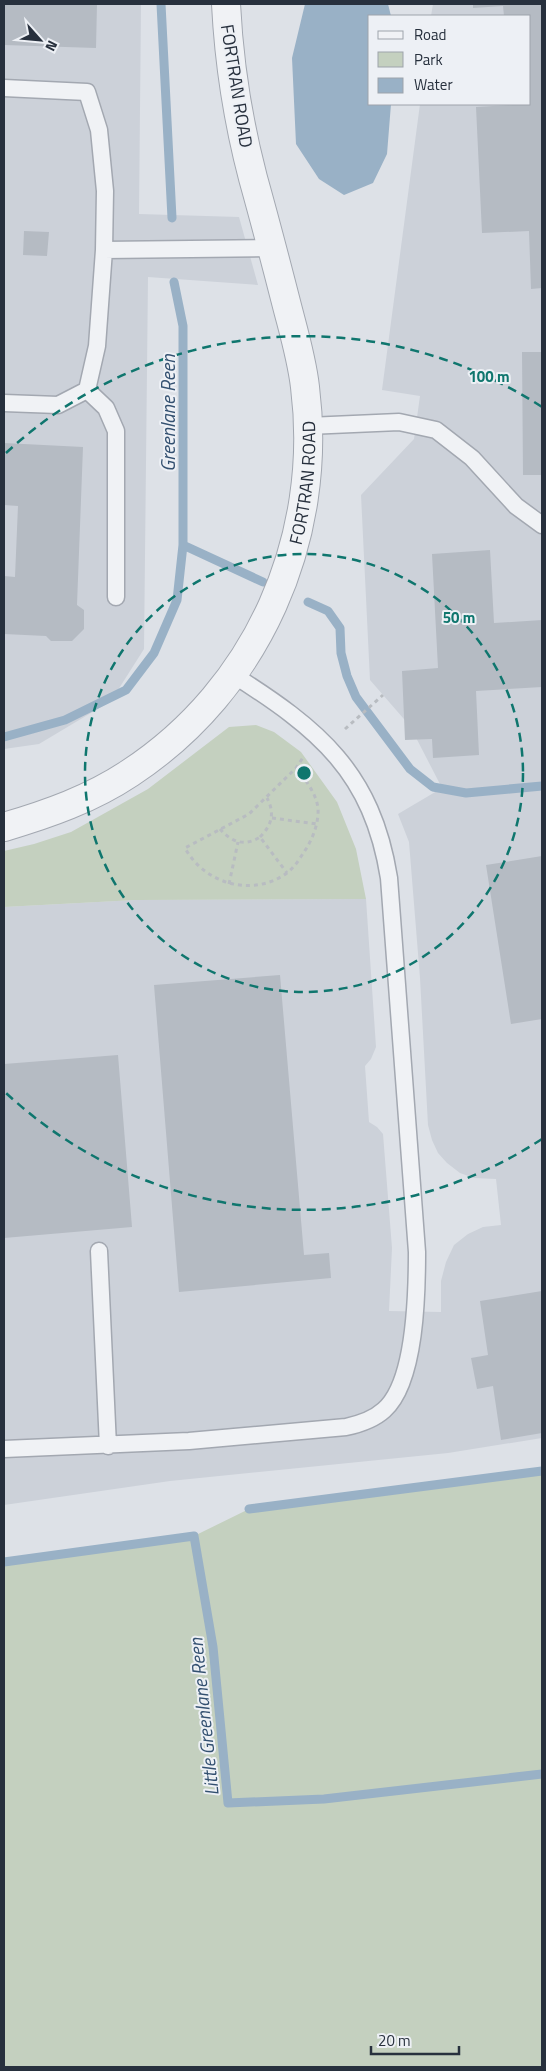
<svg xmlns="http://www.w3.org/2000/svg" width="546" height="2071" font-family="'Titillium Web',sans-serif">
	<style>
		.built { fill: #ccd1d9 }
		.green { fill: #c4d0bf }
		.water { fill: #99b1c6 }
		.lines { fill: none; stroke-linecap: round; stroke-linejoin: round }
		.stream { stroke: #99b1c6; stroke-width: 9 }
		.building { fill: #b5bbc3 }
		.service-casing { stroke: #a3a8b1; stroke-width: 19 }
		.tertiary-casing { stroke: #a3a8b1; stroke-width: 30 }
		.path { stroke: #b8bcc1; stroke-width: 3; stroke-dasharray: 4 4; stroke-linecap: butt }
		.service { stroke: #f0f2f5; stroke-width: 16 }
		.tertiary { stroke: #f0f2f5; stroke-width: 28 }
		.ring { fill: none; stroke: #0f766e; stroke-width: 2.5; stroke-dasharray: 9 6 }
		.labels { text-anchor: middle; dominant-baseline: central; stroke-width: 4; stroke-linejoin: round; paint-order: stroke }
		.street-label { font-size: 18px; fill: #27303d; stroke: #edf0f5 }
		.water-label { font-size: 19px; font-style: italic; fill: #335070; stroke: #edf0f5 }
		.centre { fill: #0f766e; stroke: #edf0f5; stroke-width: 2.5 }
		.ring-label { font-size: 15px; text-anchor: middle; font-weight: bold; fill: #0f766e; stroke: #edf0f5; stroke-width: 4; stroke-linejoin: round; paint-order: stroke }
	</style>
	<rect width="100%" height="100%" fill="#dde1e7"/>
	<path class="built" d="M4,4H141L139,214L239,217L258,285L148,277L144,649L111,701L39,744L4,749Z
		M433,4H542V1438L448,1453L170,1481L4,1505V907L136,900L366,899L376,1047L371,1059L365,1066L369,1122L377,1127L383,1134L392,1248L389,1311L441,1312V1281L446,1262L454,1245L468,1234L483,1227L501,1225L496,1179L474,1178L460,1173L447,1163L438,1153L432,1140L428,1125L420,978L409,842L398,814L442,788L410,726L370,680L361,495L414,439L420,396L382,390L420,104H530V16H431Z"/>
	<path class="green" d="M256,725L274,732L301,752L337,802L356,849L366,899L136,900L4,907V851L34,844L71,832L148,789L229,727Z
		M542,1471V2067H4V1562L194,1536L249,1509Z"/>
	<path class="water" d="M305,4H388L391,16H370V104H391L387,154L373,183L344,195L319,179L296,144L292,58Z"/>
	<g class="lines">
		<path class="stream" d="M161,4L172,218
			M174,282L183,326V545
			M308,602L328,611L340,628L341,653L347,676L356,697L410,769L433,787L466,793L542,786
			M4,737L65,720L126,690L154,653L177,600L183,545L263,582
			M249,1509L542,1471
			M4,1562L194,1536L213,1647L228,1803L324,1799L542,1774"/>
	</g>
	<path class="building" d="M4,4H97L96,48L4,45Z
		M473,4H542V288L531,289L529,231L482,233L476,107L530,104V16H504L503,6L473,8Z
		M24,231L49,232L47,256L23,255Z
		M522,352H542V475H523Z
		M4,443L83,447L77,605L84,610V629L72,641H51L46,636L4,634V576L15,577L18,506L4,505Z
		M490,550L494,623L542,620V687L476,691L479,755L433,758L432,739L405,740L402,671L438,668L432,554Z
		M542,856V1019L511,1024L486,865Z
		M280,975L304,1255L329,1253L331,1278L179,1292L154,985Z
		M118,1055L132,1227L4,1238V1064Z
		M542,1291V1433L501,1440L493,1386L477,1389L471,1358L488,1355L480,1301Z"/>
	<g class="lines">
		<defs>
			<path id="service" d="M4,88L87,92L99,130L105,191L104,250
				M87,390L106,408L116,431V597
				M4,403L58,405L87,390L97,346L104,250L272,248
				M308,426L399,422L436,430L472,458L516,506L542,525
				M99,1251L108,1446
				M4,1449L189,1441L346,1427C360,1424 373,1420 384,1410C416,1382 417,1292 417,1252L389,878C372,772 319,729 232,674"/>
			<g id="tertiary">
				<path id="s1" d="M4,827C48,814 91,799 130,773C258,689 324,538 305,387C302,360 294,333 287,306C276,263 265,221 253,178C238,121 229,63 226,4"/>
			</g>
		</defs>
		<use href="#service" class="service-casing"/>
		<use href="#tertiary" class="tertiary-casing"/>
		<path class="path" d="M345,729L383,695
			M296,768C305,779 316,793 318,808C319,822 313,838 306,849C300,858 294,869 284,875C250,897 204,883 185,848L249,814L296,768L304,756
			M272,818L317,824
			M220,829C231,842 245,847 260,837L287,873
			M260,837C272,825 275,813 267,798
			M229,884L238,842"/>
		<use href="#service" class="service"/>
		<use href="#tertiary" class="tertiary"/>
	</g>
	<g class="ring">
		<circle cx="304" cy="773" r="219"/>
		<path d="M542 1139A437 437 0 0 1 6 1093M6 453A437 437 0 0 1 542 407"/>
	</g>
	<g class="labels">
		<g class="street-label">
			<text transform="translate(237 86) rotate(81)">FORTRAN ROAD</text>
			<text stroke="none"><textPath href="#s1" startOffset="488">FORTRAN ROAD</textPath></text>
		</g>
		<g class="water-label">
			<text transform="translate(167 413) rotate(-90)">Greenlane Reen</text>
			<text transform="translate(203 1717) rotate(-96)">Little Greenlane Reen</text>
		</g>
	</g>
	<circle cx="304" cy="773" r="8" class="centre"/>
	<g class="ring-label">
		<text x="489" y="382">100 m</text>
		<text x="459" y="623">50 m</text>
	</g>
	<rect width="546" height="2071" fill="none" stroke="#27303d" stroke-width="10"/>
	<rect x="368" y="15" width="162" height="90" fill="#edf0f5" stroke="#9ea3ab"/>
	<rect x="378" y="31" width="25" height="8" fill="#f0f2f5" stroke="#9ea3ab"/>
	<text x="414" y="40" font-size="15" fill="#27303d">Road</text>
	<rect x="378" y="52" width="25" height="15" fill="#c4d0bf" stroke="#9ea3ab"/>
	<text x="414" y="65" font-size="15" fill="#27303d">Park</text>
	<rect x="378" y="78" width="25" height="15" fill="#99b1c6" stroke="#9ea3ab"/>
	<text x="414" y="90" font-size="15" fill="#27303d">Water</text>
	<g transform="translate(40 40) rotate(117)" stroke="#edf0f5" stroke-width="4" paint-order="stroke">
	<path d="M0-4L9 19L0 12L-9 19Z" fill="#27303d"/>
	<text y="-8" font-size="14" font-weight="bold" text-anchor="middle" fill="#27303d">N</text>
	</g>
	<path d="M371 2046v8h88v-8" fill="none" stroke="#27303d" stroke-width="2.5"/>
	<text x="378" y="2046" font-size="15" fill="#27303d" stroke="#edf0f5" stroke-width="4" paint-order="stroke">20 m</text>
</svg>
